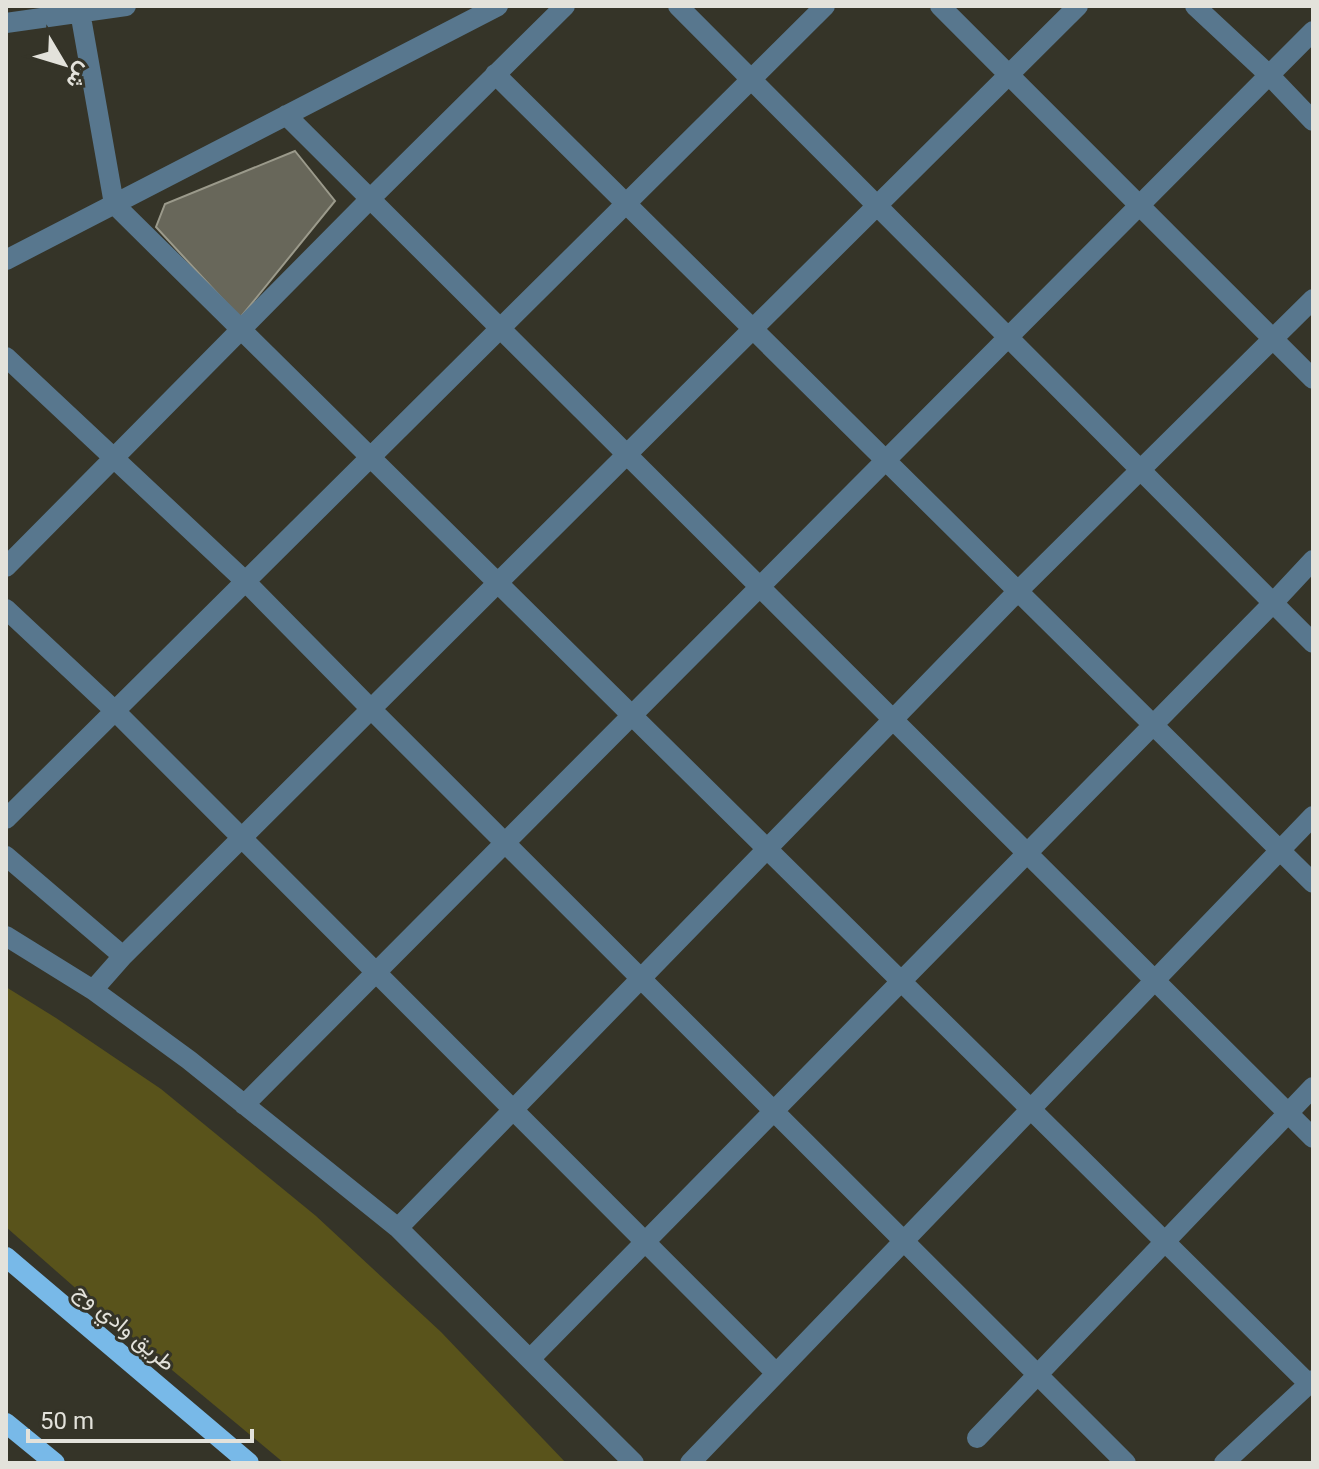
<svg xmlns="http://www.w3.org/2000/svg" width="1319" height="1469" font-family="Roboto,Vazirmatn,sans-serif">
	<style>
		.green { fill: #59531b }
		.building { fill: #68675a; stroke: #9b9a8b; stroke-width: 2 }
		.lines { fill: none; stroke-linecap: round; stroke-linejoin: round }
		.minor { stroke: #58778e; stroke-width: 20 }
		.major { stroke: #78b9e8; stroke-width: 20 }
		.labels { text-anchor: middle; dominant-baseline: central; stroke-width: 6; stroke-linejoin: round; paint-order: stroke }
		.street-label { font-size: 22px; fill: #e3e2db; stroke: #353428 }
	</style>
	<rect width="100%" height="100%" fill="#353428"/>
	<path class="green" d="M6,987L56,1018L161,1089L316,1216L441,1332L566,1463H284L113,1321L6,1227Z"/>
	<path class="building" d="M295,151L335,201L240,318L156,227L165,204Z"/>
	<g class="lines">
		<path class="minor" d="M79,6L114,204L1309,1384
			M678,6L1313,643
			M940,6L1313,379
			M1195,6L1269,75L1313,121
			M6,23L126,6
			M495,74L1313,883
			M286,115L1313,1138
			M6,260L498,6
			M6,357L245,581L370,708L1126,1463
			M6,567L370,199L565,6
			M6,609L114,710L776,1373
			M6,819L825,6
			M6,856L123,956
			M6,936L93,990L189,1060L398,1228L634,1463
			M93,990L123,956C439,638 760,323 1078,6
			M244,1105L1313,31
			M398,1228L1019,590L1313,299
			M530,1359L1273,603L1313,560
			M977,1438L1313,1087
			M690,1463L1313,816
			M1224,1463L1313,1380"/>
		<path class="major" d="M6,1257L249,1463
			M6,1423L55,1463"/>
	</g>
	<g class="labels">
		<g class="street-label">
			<text transform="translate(125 1327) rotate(40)">طريق وادي وج</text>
		</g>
	</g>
	<rect width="1319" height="1469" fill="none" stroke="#e3e2db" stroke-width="16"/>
	<g transform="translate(64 64) rotate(128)" stroke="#353428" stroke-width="6" paint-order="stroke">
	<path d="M0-6L14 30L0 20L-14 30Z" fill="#e3e2db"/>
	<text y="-12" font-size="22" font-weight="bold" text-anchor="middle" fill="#e3e2db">ش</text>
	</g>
	<path d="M28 1429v12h224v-12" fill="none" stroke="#e3e2db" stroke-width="4"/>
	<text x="40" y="1429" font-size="24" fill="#e3e2db" stroke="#353428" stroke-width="6" paint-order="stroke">50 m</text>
</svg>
